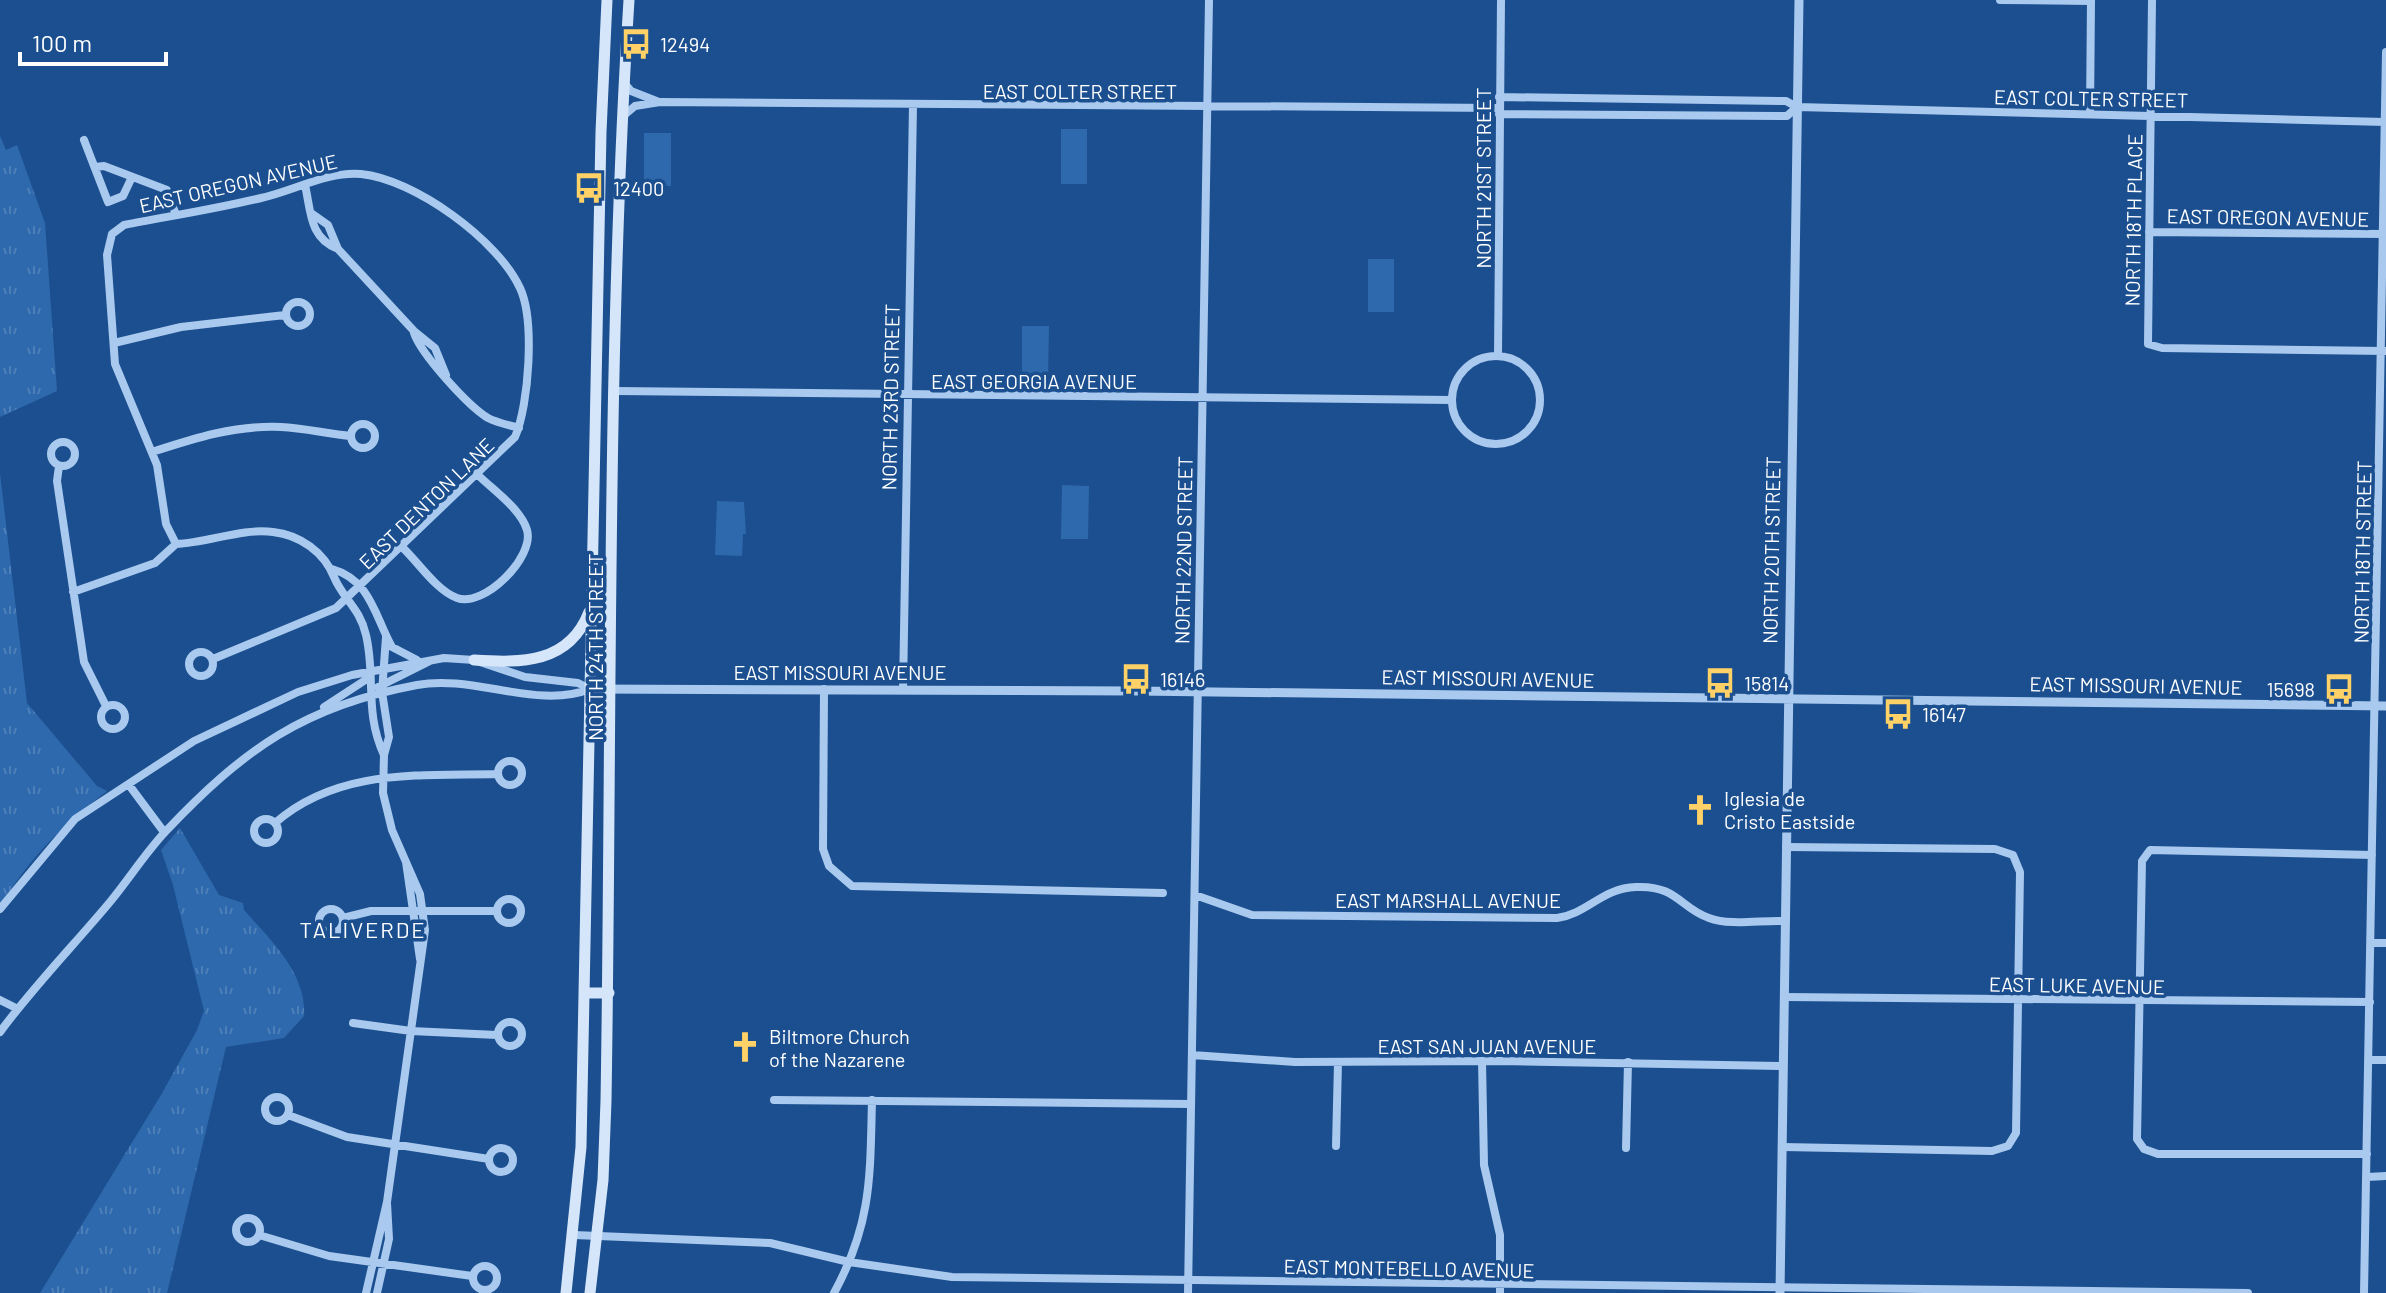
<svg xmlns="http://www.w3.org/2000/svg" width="2386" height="1293" font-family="Barlow,sans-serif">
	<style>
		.grass { fill: url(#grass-tufts) }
		.pitch { fill: #2e69ad }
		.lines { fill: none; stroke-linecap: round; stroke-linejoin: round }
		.minor { stroke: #a9c9ee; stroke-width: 8 }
		.tertiary { stroke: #a9c9ee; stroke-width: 9 }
		.secondary { stroke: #d6e6fa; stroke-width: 11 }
		.labels { text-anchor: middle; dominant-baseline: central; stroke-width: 7; stroke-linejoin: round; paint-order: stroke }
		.poi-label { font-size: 20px; fill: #fff; stroke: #1b4f8f; text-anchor: start }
		.street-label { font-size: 20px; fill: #fff; stroke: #1b4f8f }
		.neighbourhood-label { font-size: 22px; letter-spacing: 2px; fill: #fff; stroke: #1b4f8f }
	</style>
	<defs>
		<pattern id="grass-tufts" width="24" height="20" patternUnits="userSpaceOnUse" patternTransform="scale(2)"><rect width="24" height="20" fill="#2e69ad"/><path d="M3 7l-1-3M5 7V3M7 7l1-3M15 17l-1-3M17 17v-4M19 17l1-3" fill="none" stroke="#4d80b9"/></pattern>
	</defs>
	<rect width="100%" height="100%" fill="#1b4f8f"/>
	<path class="grass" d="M0,136L6,150L17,145L45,223L57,391L0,417Z
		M0,473L27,703L97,786L107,791C64,824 27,860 0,907Z
		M180,828L219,895L243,903L244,910C271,940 307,974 304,1016L284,1038L226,1047L167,1293H40L161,1095L197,1030L204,1011L173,885L161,850Z"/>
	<path class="pitch" d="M1061,129H1087V184H1061Z
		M644,133H671V186H644Z
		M1368,259H1394V312H1368Z
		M1022,326H1049L1048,380H1022Z
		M1062,485L1089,486L1088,539H1061Z
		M717,501L744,502L746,534H743L742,556L715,555Z"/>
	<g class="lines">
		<path class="minor" d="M2000,0L2091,1
			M2152,0L2148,344L2162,348L2385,351
			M624,83L631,91L659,102
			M1499,97L1786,101L1797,107L2385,122
			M1499,114L1787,116L1797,107
			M2090,114L2091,0
			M622,117L635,106L660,102L1499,108
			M84,140L108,202L123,196L132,177
			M95,167L104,166L167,190L176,215
			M305,185C311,211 309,238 338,249L414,331L435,348L446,375
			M311,213L328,225L338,249
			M2149,232L2385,234
			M286 314a12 12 0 1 1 24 0a12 12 0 1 1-24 0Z
			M414,333C421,354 468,406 488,418C498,423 509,425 519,428
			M114,343L181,327L285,315
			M1498,356L1501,0
			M1452 400a44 44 0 1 1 88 0a44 44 0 1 1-88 0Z
			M616,391L1452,400
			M351 436a12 12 0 1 1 24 0a12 12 0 1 1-24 0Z
			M51 454a12 12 0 1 1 24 0a12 12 0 1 1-24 0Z
			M152,452C195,438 235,425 281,427C304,428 328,434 351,436
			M59,466L57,481L84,662L106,706
			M176,544L166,524L157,465L115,364L107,255L112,234L124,225C170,216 216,209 261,198C293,191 328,171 361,174C414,179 498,240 520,288C535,320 529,405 515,437L336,608L213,659
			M176,544C208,543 241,528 273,532C300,535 324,552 334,577C343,599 360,608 366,635C376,677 364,712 384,755
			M403,548C418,562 437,591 457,598C484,608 535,557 527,530C521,509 493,490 478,475
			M332,569C371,580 375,617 392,647L417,660
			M73,592L155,563L176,544
			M189 664a12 12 0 1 1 24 0a12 12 0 1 1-24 0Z
			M378,687L430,661
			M824,689L823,849L829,866L852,886L1163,893
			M903,690L913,105
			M101 717a12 12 0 1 1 24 0a12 12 0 1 1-24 0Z
			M324,707L370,677
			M498 773a12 12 0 1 1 24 0a12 12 0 1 1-24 0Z
			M129,785L164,832
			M254 831a12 12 0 1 1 24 0a12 12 0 1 1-24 0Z
			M275,823C338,768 420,776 498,774
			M406,862L420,959
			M1195,895L1252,915L1557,918C1587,914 1602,888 1636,887C1677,885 1680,908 1709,918C1730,926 1761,920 1783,921
			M497 911a12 12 0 1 1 24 0a12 12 0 1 1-24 0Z
			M319 921a12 12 0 1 1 24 0a12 12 0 1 1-24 0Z
			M0,909L75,819L194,741L298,692L352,675L444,658L474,660L525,677L578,683L590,689
			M343,918L371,911H497
			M2371,943H2386
			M1784,997L2370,1002
			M0,1000L18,1009
			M498 1034a12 12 0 1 1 24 0a12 12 0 1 1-24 0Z
			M353,1023L411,1031L497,1035
			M0,1032C34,986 74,945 110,902C129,879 146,852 166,831C244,749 304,706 417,685C473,674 537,710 590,689
			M1192,1055L1295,1062L1502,1061L1783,1066
			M2368,1060H2386
			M1482,1061L1484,1165L1500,1235V1293
			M265 1109a12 12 0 1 1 24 0a12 12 0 1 1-24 0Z
			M774,1100L1191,1104
			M288,1115L347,1137L489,1159
			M1336,1146L1338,1062
			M1783,1147L1992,1151L2008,1146L2016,1133L2020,872L2013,855L1995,849L1786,847
			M489 1160a12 12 0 1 1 24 0a12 12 0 1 1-24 0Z
			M1626,1148L1628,1062
			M2367,1154H2158L2144,1149L2137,1139L2142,861L2150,850L2372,855
			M2367,1177L2386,1176
			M236 1230a12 12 0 1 1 24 0a12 12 0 1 1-24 0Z
			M259,1235L329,1256L472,1276
			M574,1235L770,1243L849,1262L952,1277L2248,1293
			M473 1278a12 12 0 1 1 24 0a12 12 0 1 1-24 0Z
			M366,1293L387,1202L425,930L420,894L392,830L383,793L384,755L389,737L382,692L386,637
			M377,1293L389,1239L387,1203
			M834,1293C872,1223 870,1177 872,1100
			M1188,1293L1209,0
			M2364,1293L2386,52"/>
		<path class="tertiary" d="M590,689L1136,691L2386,706
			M1780,1293L1799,0"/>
		<path class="secondary" d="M474,660C521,663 569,664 589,612
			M585,993H609
			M566,1293L581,1147L601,132L607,0
			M590,1293L603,1180L606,1101C612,734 606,366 629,0"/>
	</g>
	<defs>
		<symbol id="bus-bare" viewBox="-9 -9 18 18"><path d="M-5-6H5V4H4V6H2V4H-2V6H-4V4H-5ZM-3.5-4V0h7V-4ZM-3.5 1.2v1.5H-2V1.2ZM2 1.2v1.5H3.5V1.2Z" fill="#ffd166" stroke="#1b4f8f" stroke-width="2.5" paint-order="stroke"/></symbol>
		<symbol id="church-bare" viewBox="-9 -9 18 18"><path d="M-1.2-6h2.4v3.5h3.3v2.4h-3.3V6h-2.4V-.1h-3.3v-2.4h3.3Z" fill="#ffd166" stroke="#1b4f8f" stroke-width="2.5" paint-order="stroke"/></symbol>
	</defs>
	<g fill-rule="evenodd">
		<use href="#bus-bare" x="614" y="22" width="44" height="44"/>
		<use href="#bus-bare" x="567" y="166" width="44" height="44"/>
		<use href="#bus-bare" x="1114" y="657" width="44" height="44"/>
		<use href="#bus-bare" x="1698" y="661" width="44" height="44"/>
		<use href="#bus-bare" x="2317" y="667" width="44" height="44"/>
		<use href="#bus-bare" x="1876" y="692" width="44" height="44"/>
		<use href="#church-bare" x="1678" y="788" width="44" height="44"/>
		<use href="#church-bare" x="723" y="1025" width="44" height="44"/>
	</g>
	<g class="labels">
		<g class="poi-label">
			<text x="660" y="44">12494</text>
			<text x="613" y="188">12400</text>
			<text x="1160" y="679">16146</text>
			<text x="1744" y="683">15814</text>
			<text x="2315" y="689" text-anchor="end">15698</text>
			<text x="1922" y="714">16147</text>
			<text x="1724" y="798">Iglesia de<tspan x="1724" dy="23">Cristo Eastside</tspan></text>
			<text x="769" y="1036">Biltmore Church<tspan x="769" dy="23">of the Nazarene</tspan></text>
		</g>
		<g class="street-label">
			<text x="1080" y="91">EAST COLTER STREET</text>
			<text transform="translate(2091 98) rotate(1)">EAST COLTER STREET</text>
			<text transform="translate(1483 178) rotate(-90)">NORTH 21ST STREET</text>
			<text transform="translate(238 183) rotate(-13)">EAST OREGON AVENUE</text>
			<text transform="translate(2268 217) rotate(1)">EAST OREGON AVENUE</text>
			<text transform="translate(2133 220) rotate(-89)">NORTH 18TH PLACE</text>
			<text x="1034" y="381">EAST GEORGIA AVENUE</text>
			<text transform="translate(890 397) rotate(-89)">NORTH 23RD STREET</text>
			<text transform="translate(426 503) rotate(-44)">EAST DENTON LANE</text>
			<text transform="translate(1183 550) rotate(-89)">NORTH 22ND STREET</text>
			<text transform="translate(1771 550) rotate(-89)">NORTH 20TH STREET</text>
			<text transform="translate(2362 552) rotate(-89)">NORTH 18TH STREET</text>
			<text transform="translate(595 647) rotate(-90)">NORTH 24TH STREET</text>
			<text x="840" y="672">EAST MISSOURI AVENUE</text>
			<text transform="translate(1488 678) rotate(1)">EAST MISSOURI AVENUE</text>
			<text transform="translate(2136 685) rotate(1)">EAST MISSOURI AVENUE</text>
			<text x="1448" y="900">EAST MARSHALL AVENUE</text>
			<text transform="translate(2077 985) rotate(1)">EAST LUKE AVENUE</text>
			<text x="1487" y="1046">EAST SAN JUAN AVENUE</text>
			<text transform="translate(1409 1268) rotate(1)">EAST MONTEBELLO AVENUE</text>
		</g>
		<g class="neighbourhood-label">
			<text x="363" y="929">TALIVERDE</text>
		</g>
	</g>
	<path d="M20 52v12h146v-12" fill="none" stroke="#ffffff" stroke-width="4"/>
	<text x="32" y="52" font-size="24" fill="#ffffff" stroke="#1b4f8f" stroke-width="6" paint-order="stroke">100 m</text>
</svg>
